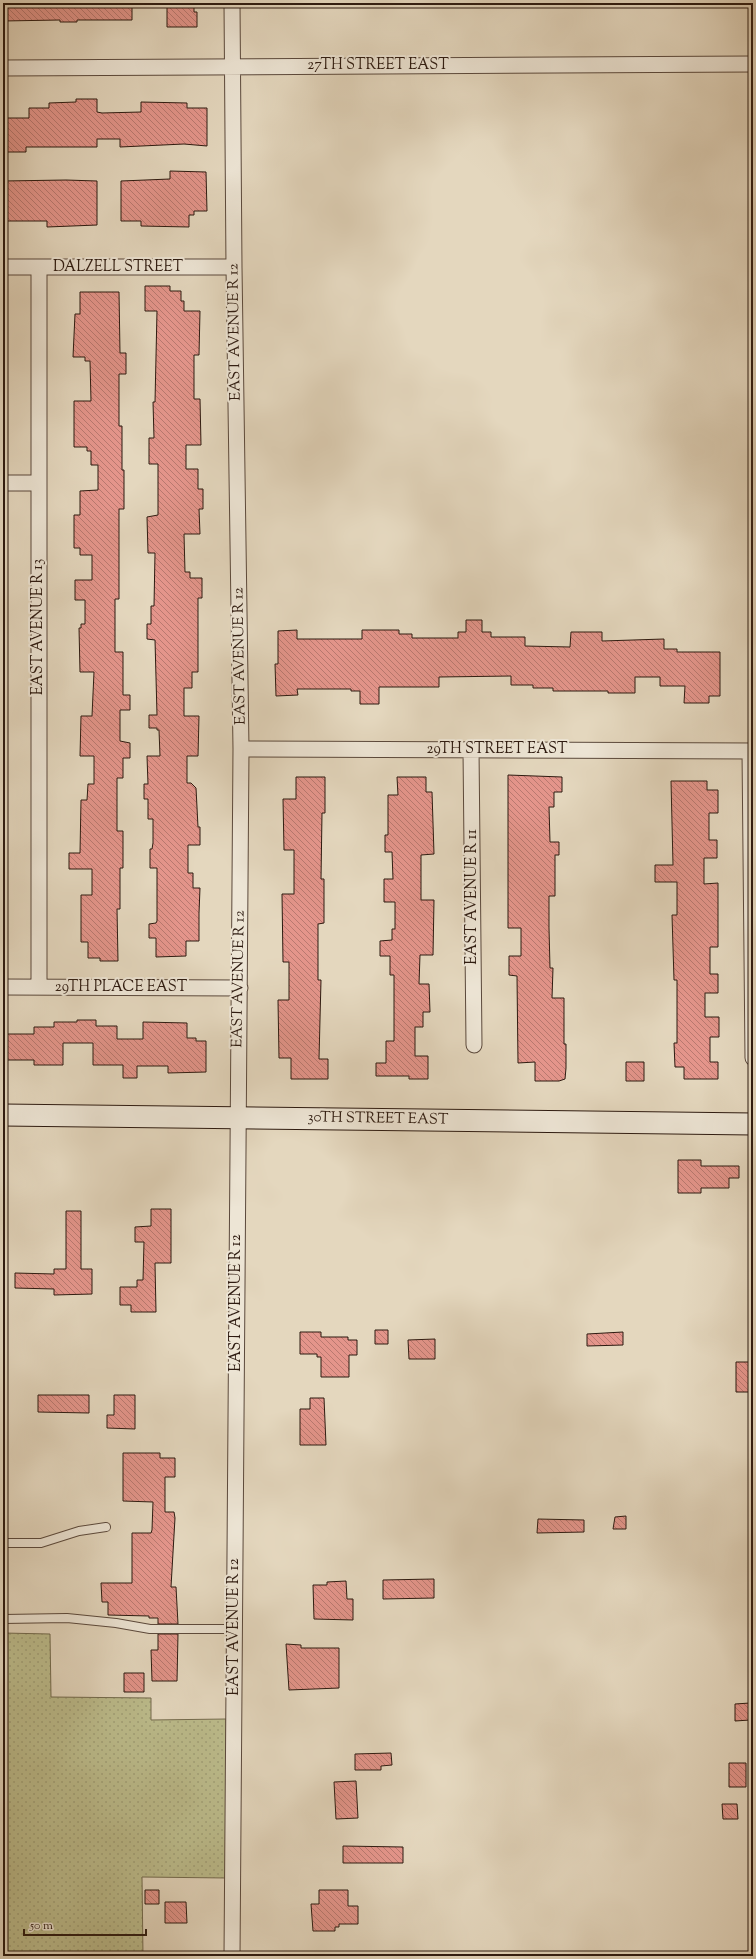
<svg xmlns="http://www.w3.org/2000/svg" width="756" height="1959" font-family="'Sorts Mill Goudy',serif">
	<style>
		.grass { fill: url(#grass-dots); stroke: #746b4e }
		.building { fill: url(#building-back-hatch); stroke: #2d1a10 }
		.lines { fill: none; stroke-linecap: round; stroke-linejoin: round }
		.lane-casing { stroke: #5b493c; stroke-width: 10 }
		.street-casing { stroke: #5b493c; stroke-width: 17 }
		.secondary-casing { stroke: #2d1a10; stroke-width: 23 }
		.lane { stroke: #ede5d5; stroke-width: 8 }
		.street { stroke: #ede5d5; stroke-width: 15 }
		.secondary { stroke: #ede5d5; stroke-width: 21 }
		.labels { text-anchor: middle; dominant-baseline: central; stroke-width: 4; stroke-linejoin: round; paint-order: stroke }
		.street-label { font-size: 15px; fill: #2d1a10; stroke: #ede5d5 }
	</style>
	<defs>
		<pattern id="grass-dots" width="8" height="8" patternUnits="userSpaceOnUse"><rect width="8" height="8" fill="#bcbc8c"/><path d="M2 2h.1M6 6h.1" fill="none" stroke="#a2a178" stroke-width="1.8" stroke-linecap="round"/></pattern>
		<pattern id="building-back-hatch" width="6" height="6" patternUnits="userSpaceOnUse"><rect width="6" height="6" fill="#e4958b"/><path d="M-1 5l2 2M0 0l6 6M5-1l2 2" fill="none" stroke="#b97970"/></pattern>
	</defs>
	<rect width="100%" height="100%" fill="#e4d7be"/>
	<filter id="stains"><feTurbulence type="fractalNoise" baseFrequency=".005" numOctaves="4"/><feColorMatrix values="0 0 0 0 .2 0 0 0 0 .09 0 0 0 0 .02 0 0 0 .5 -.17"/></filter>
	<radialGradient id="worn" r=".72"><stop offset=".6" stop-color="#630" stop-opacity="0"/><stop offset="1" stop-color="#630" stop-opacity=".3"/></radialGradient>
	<path class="grass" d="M3,1633L50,1634L51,1697L151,1698V1720L226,1719V1878L142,1877L143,1956H3Z"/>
	<path class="building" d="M3,3H132V20H77V22H60V20L3,21Z
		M167,3H194V12H197V27H167Z
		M76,99H97V112L102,113L141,112V102L187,103V108H207V146L184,144L120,147V139H97V147H26V152H3V118H29V108H49V103L76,102Z
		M170,171L206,172L207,211H194V215H189V227L141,226V221H121V181L170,179Z
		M66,180L97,181V225L47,227V221H3V181Z
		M145,286H170V291H181V301H184V311H200L199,355H194V399H200L201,445H186V469H198V489H203V509H199L200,534H184L185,572H190V578H202V598H198V672H192V688H184V716H199L198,756H187V783H191L196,788L198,827H200V845H188V873H193V888H200L199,913V941H186V956L156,957V938H149V924L156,923L157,921V868H150V849H152L153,843V819H148V799H144V784H148L147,756H160L159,730H157V728H149V715H157L155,640L147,639V624H151V606H154L155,553H148L147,517L158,515V464H149V438H154L153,402H155L157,311H145Z
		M80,292H119L120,353H126V374H119V426H122V470H124V509H119V599H115V652H123V695H130V710H120V741L130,743V758H123V778H117V831H123V868H120V909H117L118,961H100V958H88V942H81V895H92V869H69V853H80L81,800H87L88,784H94V756H80L81,716H92L94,672H80L79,628H81V624H85V600H75V580H92V555H80V548H74V515H80V491L98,490V465H91V451H87V447H74V401H91L90,361H85V357H73L75,314H80Z
		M466,620H482V632H491V637H525V646L570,647L571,632H602V641L664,639V649H677V652H720V696H709V703H684L685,686H660V677H635V693H608V691H553V688H533V685H511V676L439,677V687H379V704H360V691H351V689H297L298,695L276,696L275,664H278V631L297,630V639H362V630H399V634H412V638H458V632H466Z
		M508,775L562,777V792H554V807H549L550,842H559V855H555V896H549V928L550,968H553L552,998H564V1044H566V1068L565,1079L559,1081H535V1062L518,1063L517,976L509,975V956H521V928H508Z
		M296,777H325V813H322L321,879H324V923L318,924V980H321L319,1059H328V1079H291V1058H279L278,1000H289V962H283L282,894H294V850H284L283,799H296Z
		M397,777H426V792H432L434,854L421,855V900H434L433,955H420L419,984H429L430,1012H423V1027H415V1056H428V1079H409V1076H376V1063H386V1041H394V975H390V956H380V941L392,940V929H395V902H384V879H393L392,852H385V835H388V795H398Z
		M671,781H707V790H718V813H709V840H717V858H704V884L718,883V947H710V974H718V993H705V1017H719V1037H710V1062H718V1079H684V1067H675L674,1043H677V980H674L672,915H677V882H655V865H673Z
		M77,1020H96V1026H117V1039H143V1022L187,1023V1038H196V1041H206V1072L168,1073V1066H137V1078H123V1065H93V1043H63V1065H34V1060H3V1034H34V1027H54V1022H77Z
		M626,1062H644V1081H626Z
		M678,1160H701V1166H739V1178H729V1188H701V1193H678Z
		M151,1209H171V1263H155L156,1312H131V1305H120V1287H137V1280H143L144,1242H135V1227L151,1226Z
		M66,1211H81V1269H92V1294L54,1295V1289L15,1288V1273L54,1274V1269H66Z
		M375,1330H388V1344H375Z
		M300,1332H321V1337H348V1340H357V1355H349V1377H321V1357H317V1354H300Z
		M623,1332V1345L587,1346V1334Z
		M435,1339V1359H409L408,1340Z
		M736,1362H753V1392H736Z
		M38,1395H89V1413L38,1412Z
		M114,1395H135V1429L107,1428V1415H114Z
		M310,1398H324L326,1445H300V1409H310Z
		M123,1453H160V1458H175V1477H165V1512H174L175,1518L171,1587H176L178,1624H158V1618H149V1616L108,1615V1602H102L101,1583H132V1533H151L152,1530L153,1502L123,1501Z
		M626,1516V1529H613L615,1517Z
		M538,1519L584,1520V1532L537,1533Z
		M434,1579V1598L383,1599V1580Z
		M346,1581L347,1599H353V1620L314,1619L313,1585H327V1582Z
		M158,1634H178L177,1681H152L151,1650H158Z
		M286,1644L301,1645V1648H339V1688L289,1690Z
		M124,1673H144V1692H124Z
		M750,1703V1720L735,1721V1704Z
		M391,1753L392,1765L381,1766V1770H355V1754Z
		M729,1763H746V1787H729Z
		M356,1781L358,1818L336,1819L334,1782Z
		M722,1804H737L738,1819H723Z
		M343,1846L403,1847V1863H343Z
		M145,1890H159V1904H145Z
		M319,1890H348V1906H358V1924H339V1927H335V1931H313L311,1904H319Z
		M165,1902H186L187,1923H165Z"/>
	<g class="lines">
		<defs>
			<path id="lane" d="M3,1543H41L79,1531L106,1527
				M3,1619L67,1618L116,1623L150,1629H234"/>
			<path id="street" d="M3,68L753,64
				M3,267H234
				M3,483H38
				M241,749L753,751
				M471,749L474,1045
				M750,751L753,1058
				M3,987L240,988
				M39,987V267
				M232,1956L241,749L234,267L232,3"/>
			<path id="secondary" d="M3,1115L753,1124"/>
		</defs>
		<use href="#lane" class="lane-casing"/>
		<use href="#street" class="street-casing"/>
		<use href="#secondary" class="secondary-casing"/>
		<use href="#lane" class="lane"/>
		<use href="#street" class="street"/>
		<use href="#secondary" class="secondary"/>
	</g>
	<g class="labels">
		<g class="street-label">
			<text x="378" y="65">27TH STREET EAST</text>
			<text x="118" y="267">DALZELL STREET</text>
			<text transform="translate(235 332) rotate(-91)">EAST AVENUE R 12</text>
			<text transform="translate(38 627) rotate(-90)">EAST AVENUE R 13</text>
			<text transform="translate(240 656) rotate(-91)">EAST AVENUE R 12</text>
			<text x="497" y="749">29TH STREET EAST</text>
			<text transform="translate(472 897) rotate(-90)">EAST AVENUE R 11</text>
			<text transform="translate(239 979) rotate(-89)">EAST AVENUE R 12</text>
			<text x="121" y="987">29TH PLACE EAST</text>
			<text transform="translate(378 1119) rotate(1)">30TH STREET EAST</text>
			<text transform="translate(236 1303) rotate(-90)">EAST AVENUE R 12</text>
			<text transform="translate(234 1627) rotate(-90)">EAST AVENUE R 12</text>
		</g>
	</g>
	<rect width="756" height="1959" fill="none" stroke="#e4d7be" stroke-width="16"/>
	<rect x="4" y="4" width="748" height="1951" fill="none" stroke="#2d1a10" stroke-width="2"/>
	<rect x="8" y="8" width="740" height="1943" fill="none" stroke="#2d1a10"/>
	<path d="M24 1929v6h122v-6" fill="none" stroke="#2d1a10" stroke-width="2"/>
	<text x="30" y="1929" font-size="12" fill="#2d1a10" stroke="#ede5d5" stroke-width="3" paint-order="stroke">50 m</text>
	<rect width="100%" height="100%" filter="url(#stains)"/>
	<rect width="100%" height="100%" fill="url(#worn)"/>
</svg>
